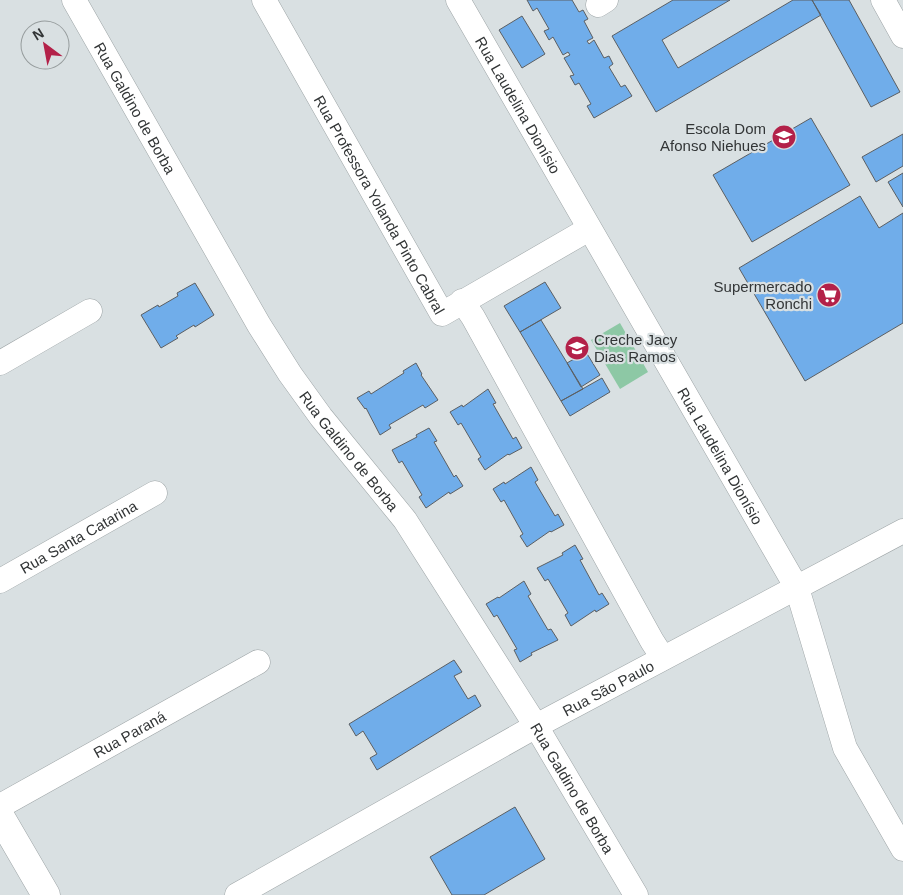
<svg xmlns="http://www.w3.org/2000/svg" width="903" height="895" font-family="Helvetica,sans-serif">
	<style>
		.green { fill: #8dc8a5 }
		.building { fill: #70adea; stroke: #5b5f63 }
		.lines { fill: none; stroke-linecap: round; stroke-linejoin: round }
		.minor-casing { stroke: #9da4a6; stroke-width: 25 }
		.tertiary-casing { stroke: #9da4a6; stroke-width: 29 }
		.minor { stroke: #fff; stroke-width: 24 }
		.tertiary { stroke: #fff; stroke-width: 28 }
		.labels { text-anchor: middle; dominant-baseline: central; stroke-width: 4.5; stroke-linejoin: round; paint-order: stroke }
		.street-label { font-size: 15px; fill: #323536; stroke: #d9e0e2 }
		.poi-label { font-size: 15px; fill: #323536; stroke: #d9e0e2; text-anchor: end }
	</style>
	<rect width="100%" height="100%" fill="#d9e0e2"/>
	<path class="green" d="M620,323L648,372L620,389L591,340Z"/>
	<path class="building" d="M527,0H572L579,12L583,10L588,19L584,21L593,38L587,41L589,44L594,40L604,58L609,56L613,64L609,67L621,87L625,85L632,96L594,118L587,106L591,104L579,83L575,85L570,76L574,75L564,58L570,55L568,52L563,55L553,37L549,40L544,31L549,29L537,8L533,11Z
		M673,0H730L662,40L678,68L793,0H812L821,15L656,112L612,36Z
		M812,0H849L900,92L871,107Z
		M522,16L545,54L522,68L499,30Z
		M811,118L850,185L752,242L713,175Z
		M903,134V166L876,182L862,157Z
		M903,173V207L888,182Z
		M860,196L879,228L903,213V323L805,381L739,268Z
		M545,282L561,308L520,332L504,306Z
		M195,283L214,315L195,327L194,325L176,336L178,338L161,348L141,315L158,305L159,307L178,296L177,293Z
		M541,320L583,389L561,401L520,332Z
		M586,352L600,375L581,387L567,363Z
		M416,363L422,374L421,375L438,400L425,408L423,405L389,425L391,428L380,435L366,408L365,409L357,398L369,391L371,394L404,373L403,371Z
		M602,378L610,392L570,416L561,401Z
		M488,389L496,403L493,404L513,439L516,437L522,448L509,455L508,454L485,470L478,459L481,457L461,423L458,425L450,412L462,405L463,407Z
		M429,428L437,441L434,442L454,477L456,475L463,486L450,494L449,492L426,508L419,497L422,495L402,461L399,463L392,450L417,437L416,435Z
		M531,467L538,480L535,482L555,516L558,514L564,525L551,532L550,531L527,547L520,536L523,534L504,500L501,502L493,489L504,482L505,484Z
		M575,545L583,559L580,560L599,595L602,593L609,604L596,612L595,610L571,626L565,615L568,613L548,579L545,581L537,568L563,555L562,553Z
		M524,581L531,594L528,596L548,630L551,629L558,640L531,653L532,655L520,662L514,650L517,649L497,615L494,617L486,604L498,597L499,598Z
		M454,660L462,672L454,676L468,699L475,695L481,706L377,770L370,758L377,754L363,731L356,736L349,724Z
		M515,807L545,859L484,895H452L430,857Z"/>
	<g class="lines">
		<defs>
			<g id="minor">
				<path id="s1" d="M74,0L259,325L290,374L321,417L405,520L536,726L636,895"/>
				<path id="s2" d="M264,0L442,314L589,229"/>
				<path id="s3" d="M458,0L797,588L845,748L903,849"/>
				<path d="M883,0L903,36"/>
				<path d="M598,5L606,0"/>
				<path d="M462,301L473,317L652,641L663,658"/>
				<path d="M0,363L90,311"/>
				<path id="s4" d="M0,581L155,493"/>
				<path id="s5" d="M0,806L258,662"/>
				<path id="s6" d="M237,895L536,726L903,531"/>
			</g>
			<path id="tertiary" d="M0,816L46,895"/>
		</defs>
		<use href="#minor" class="minor-casing"/>
		<use href="#tertiary" class="tertiary-casing"/>
		<use href="#minor" class="minor"/>
		<use href="#tertiary" class="tertiary"/>
	</g>
	<defs>
		<symbol id="school-disc" viewBox="-11 -11 22 22"><circle r="9.5" fill="#b32149" stroke="#d9e0e2"/><path d="M0-5L7-2L0 1L-7-2ZM-4 1L0 2.5L4 1V4Q0 6-4 4Z" fill="#fff"/></symbol>
		<symbol id="supermarket-disc" viewBox="-11 -11 22 22"><circle r="9.5" fill="#b32149" stroke="#d9e0e2"/><path d="M-6-5.5h2.5l.6 2H6L4.5 2H-2.5L-4.4-4H-6ZM-1.5 3.2a1.3 1.3 0 1 0 .1 0ZM3 3.2a1.3 1.3 0 1 0 .1 0Z" fill="#fff"/></symbol>
	</defs>
	<g fill-rule="evenodd">
		<use href="#school-disc" x="770" y="123" width="28" height="28"/>
		<use href="#supermarket-disc" x="815" y="281" width="28" height="28"/>
		<use href="#school-disc" x="563" y="334" width="28" height="28"/>
	</g>
	<g class="labels">
		<g class="street-label">
			<text stroke="none"><textPath href="#s3" startOffset="121">Rua Laudelina Dionísio</textPath></text>
			<text stroke="none"><textPath href="#s1" startOffset="124">Rua Galdino de Borba</textPath></text>
			<text stroke="none"><textPath href="#s2" startOffset="235">Rua Professora Yolanda Pinto Cabral</textPath></text>
			<text stroke="none"><textPath href="#s1" startOffset="529">Rua Galdino de Borba</textPath></text>
			<text stroke="none"><textPath href="#s3" startOffset="526">Rua Laudelina Dionísio</textPath></text>
			<text stroke="none"><textPath href="#s4" startOffset="90">Rua Santa Catarina</textPath></text>
			<text stroke="none"><textPath href="#s6" startOffset="425">Rua São Paulo</textPath></text>
			<text stroke="none"><textPath href="#s5" startOffset="148">Rua Paraná</textPath></text>
			<text stroke="none"><textPath href="#s1" startOffset="934">Rua Galdino de Borba</textPath></text>
		</g>
		<g class="poi-label">
			<text x="766" y="128">Escola Dom<tspan x="766" dy="17">Afonso Niehues</tspan></text>
			<text x="812" y="286">Supermercado<tspan x="812" dy="17">Ronchi</tspan></text>
			<text x="594" y="339" text-anchor="start">Creche Jacy<tspan x="594" dy="17">Dias Ramos</tspan></text>
		</g>
	</g>
	<g transform="translate(45 45) rotate(328)"><circle r="24" fill="#d9e0e2" stroke="#969c9d"/>
	<path d="M0-4L9 19L0 12L-9 19Z" fill="#b32149"/>
	<text y="-8" font-size="14" font-weight="bold" text-anchor="middle" fill="#323536">N</text>
	</g>
</svg>
